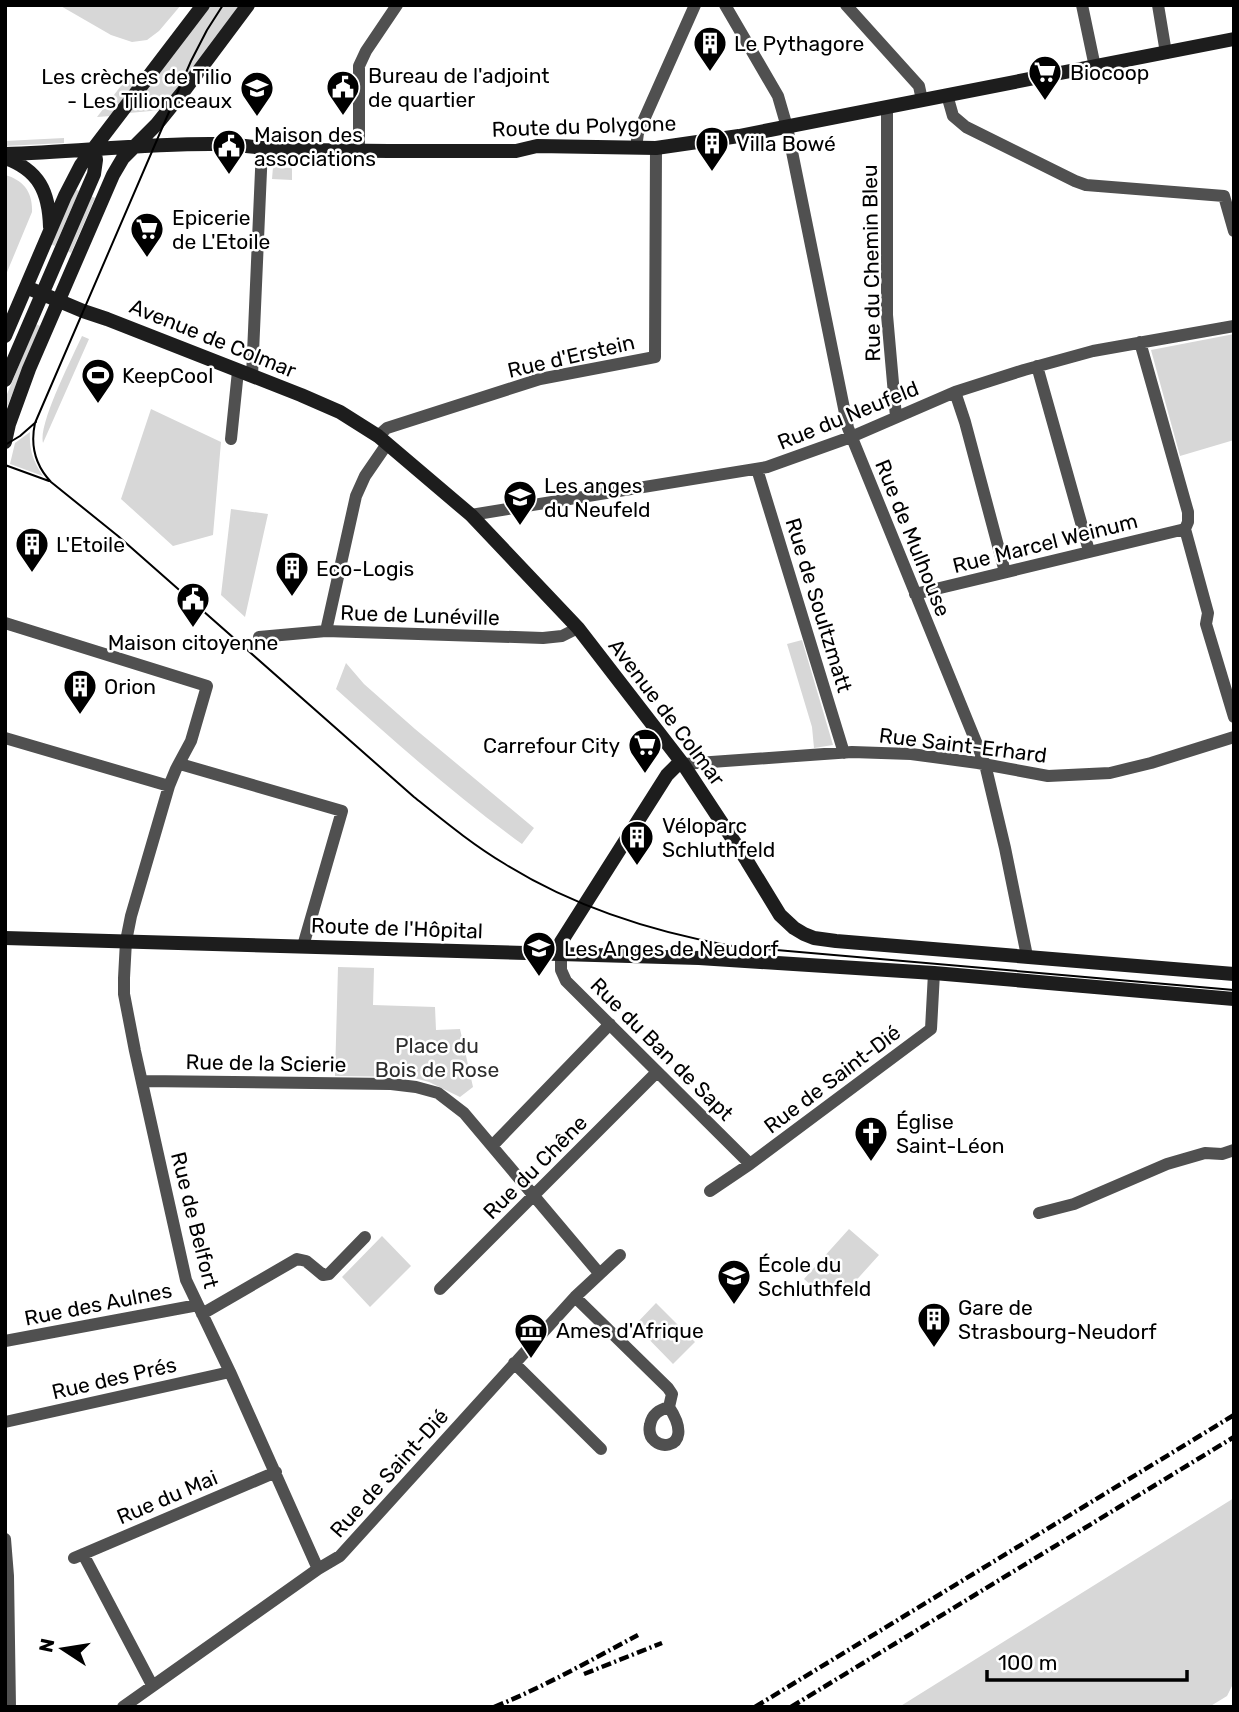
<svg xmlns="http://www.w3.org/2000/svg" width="1239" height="1712" font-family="Rubik,sans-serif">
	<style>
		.green { fill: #d7d7d7 }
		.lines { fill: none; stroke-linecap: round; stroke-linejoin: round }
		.street { stroke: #505050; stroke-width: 12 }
		.secondary { stroke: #1d1d1d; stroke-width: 14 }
		.tram { stroke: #000; stroke-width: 2 }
		.rail { stroke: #000; stroke-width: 4.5; stroke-dasharray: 10 3.5 2 3.5; stroke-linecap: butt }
		.labels { text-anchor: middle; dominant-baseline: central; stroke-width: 5; stroke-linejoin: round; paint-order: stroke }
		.poi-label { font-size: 21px; fill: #000; stroke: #fff; text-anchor: start }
		.street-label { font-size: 21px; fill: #000; stroke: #fff }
		.park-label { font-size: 21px; fill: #2e2e2e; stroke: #fff }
	</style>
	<rect width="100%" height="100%" fill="#fff"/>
	<path class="green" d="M59,5H181L159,31L147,40L132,42L111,35Z
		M211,5L240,6L161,110L129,113Z
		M127,78L132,82V88L111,116L97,117Z
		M64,138V143L5,146V141Z
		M273,167L292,168V180L272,179Z
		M5,175C24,180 33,193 32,212L5,277Z
		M75,189L79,191L55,246L51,244Z
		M91,196L95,198L71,253L67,251Z
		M36,324L40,326L5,412V399Z
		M1234,334V440L1180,456L1151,350Z
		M82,336L89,339L43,443C38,424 72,358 82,336Z
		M151,409L221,442L213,535L173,546L121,499Z
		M30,432C29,449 33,461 43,476L10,464L15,443Z
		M231,509L268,514L245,617L221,595Z
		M802,640L833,745L814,748L812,727L787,644Z
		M346,663L364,684L415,729L534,828L522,844C456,796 396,743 336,689Z
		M338,967L374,968L373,1005L435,1007L436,1030L460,1029L473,1087L460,1097L429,1082L411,1077L335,1076Z
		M849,1229L879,1255L842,1296L833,1288L825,1297L804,1279Z
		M382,1236L411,1266L370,1307L342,1277Z
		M656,1303L695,1342L673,1364L635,1325Z
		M1234,1498V1682L1227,1696L1209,1707H899Z"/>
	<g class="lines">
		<path class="street" d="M725,5L778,96L787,127L848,428L985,764L1005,848L1027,956
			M846,5L919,86L922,100
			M1082,5L1095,67
			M1158,5L1166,53
			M947,95L953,116L966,127L1075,181L1086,185L1224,196L1234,231
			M887,108V315L896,417
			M636,148L638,133L695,5
			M359,150V66L366,51L397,5
			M1140,342L1188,512V522L1185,529L1208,613L1206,624L1234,717
			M1037,366L1089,551
			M252,376L262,148
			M955,392L965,422L1005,572
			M378,436L387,428L540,379L655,357L656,148
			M231,439L238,371
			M757,469L844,753
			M471,515L767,467L851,437L955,392L1024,370L1093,351L1234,326
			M915,594L1185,529
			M5,623L207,686L191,741L176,769L169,786L131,916L126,941L124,978V994L135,1051L186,1280L230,1372L318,1569
			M326,631L356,496L365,476L387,444
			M259,637L326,631L543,638L562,636L578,628
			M5,738L169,786
			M180,764L342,811L303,946
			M683,764L852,752L911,754L978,763L1048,776L1110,773L1151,763L1234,737
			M561,954V970L566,981L750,1164
			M142,1081L391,1084L416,1087L438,1093L464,1113L599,1273
			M493,1145L610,1024
			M710,1191L750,1164L931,1029L934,973
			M1039,1213L1074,1204L1167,1164L1205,1153L1222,1154L1234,1150
			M440,1289L657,1072
			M575,1297L668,1388L672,1394L669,1407C659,1410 652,1414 650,1425C644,1454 700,1454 669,1407
			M202,1314L297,1259L306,1261L323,1275L329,1274L365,1237
			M5,1341L198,1305
			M514,1363L601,1449
			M5,1422L230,1372
			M5,1539L8,1576L10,1707
			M83,1554L152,1685
			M74,1558L276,1472
			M123,1707L318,1569L340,1556L575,1297L620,1255"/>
		<path class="secondary" d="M5,154C76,152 147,143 218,144C237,144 257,148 276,149C356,152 436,151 516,151L537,146L656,148L739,136L1234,39
			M5,158C39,170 49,192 50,227
			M26,287L83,311L107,319L301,395L340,412L378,436L471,515L578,628L683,764L747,861L780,915L794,928L804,934L814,938L836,941L1234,974
			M5,336L65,196L81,165L203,5
			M5,380L94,174L96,160L94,148
			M5,442L9,424L29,369L113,175L123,158L157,124L186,88L248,5
			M5,938L699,958L934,973L1234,999
			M561,954V942L667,775L676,766L683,764"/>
		<path class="tram" d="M223,5L207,30L191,61L35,423C30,446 35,465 51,482L118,536L414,797C444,821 473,845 505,864C574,907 654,932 732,946L1234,990
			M5,445L20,436L36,422
			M5,465L49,481"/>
		<path class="rail" d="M584,1674L662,1643
			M494,1707C544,1687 591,1660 638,1635
			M755,1707L1234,1415
			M791,1707L1234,1437"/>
	</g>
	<defs>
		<symbol id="building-pin" viewBox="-11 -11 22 30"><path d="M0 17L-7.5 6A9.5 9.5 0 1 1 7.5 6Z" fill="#000" stroke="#fff"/><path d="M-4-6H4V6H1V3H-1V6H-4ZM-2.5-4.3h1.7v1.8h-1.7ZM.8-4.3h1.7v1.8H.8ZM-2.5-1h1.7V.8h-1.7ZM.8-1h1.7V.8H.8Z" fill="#fff"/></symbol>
		<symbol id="supermarket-pin" viewBox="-11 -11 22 30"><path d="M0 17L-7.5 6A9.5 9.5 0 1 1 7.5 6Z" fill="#000" stroke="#fff"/><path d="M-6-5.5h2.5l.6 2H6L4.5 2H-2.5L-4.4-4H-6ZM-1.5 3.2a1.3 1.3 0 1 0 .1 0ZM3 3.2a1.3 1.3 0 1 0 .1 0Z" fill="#fff"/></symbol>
		<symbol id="civic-pin" viewBox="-11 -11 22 30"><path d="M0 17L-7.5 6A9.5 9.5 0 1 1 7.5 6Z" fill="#000" stroke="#fff"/><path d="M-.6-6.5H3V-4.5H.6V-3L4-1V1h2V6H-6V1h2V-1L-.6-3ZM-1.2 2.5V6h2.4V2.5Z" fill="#fff"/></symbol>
		<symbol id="school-pin" viewBox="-11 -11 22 30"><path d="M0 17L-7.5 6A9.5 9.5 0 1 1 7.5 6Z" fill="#000" stroke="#fff"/><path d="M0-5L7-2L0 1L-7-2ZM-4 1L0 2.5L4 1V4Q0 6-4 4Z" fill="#fff"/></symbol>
		<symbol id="stadium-pin" viewBox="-11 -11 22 30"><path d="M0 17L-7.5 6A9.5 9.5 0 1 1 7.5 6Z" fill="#000" stroke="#fff"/><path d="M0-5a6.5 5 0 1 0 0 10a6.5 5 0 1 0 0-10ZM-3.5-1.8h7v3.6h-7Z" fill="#fff"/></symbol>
		<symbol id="church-pin" viewBox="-11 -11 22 30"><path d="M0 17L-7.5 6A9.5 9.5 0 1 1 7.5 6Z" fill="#000" stroke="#fff"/><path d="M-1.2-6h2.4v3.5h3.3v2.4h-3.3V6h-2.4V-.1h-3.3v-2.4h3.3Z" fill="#fff"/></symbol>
		<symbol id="museum-pin" viewBox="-11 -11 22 30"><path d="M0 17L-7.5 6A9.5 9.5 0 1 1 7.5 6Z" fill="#000" stroke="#fff"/><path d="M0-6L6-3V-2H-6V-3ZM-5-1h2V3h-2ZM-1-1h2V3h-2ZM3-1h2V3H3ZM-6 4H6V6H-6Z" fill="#fff"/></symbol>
	</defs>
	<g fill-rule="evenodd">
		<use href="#building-pin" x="691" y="24" width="38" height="52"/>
		<use href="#supermarket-pin" x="1026" y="53" width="38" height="52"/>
		<use href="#civic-pin" x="324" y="68" width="38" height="52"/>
		<use href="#school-pin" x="238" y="69" width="38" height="52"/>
		<use href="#building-pin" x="693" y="124" width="38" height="52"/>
		<use href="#civic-pin" x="210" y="127" width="38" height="52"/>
		<use href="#supermarket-pin" x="128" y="210" width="38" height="52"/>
		<use href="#stadium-pin" x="79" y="356" width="38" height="52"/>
		<use href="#school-pin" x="501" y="478" width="38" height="52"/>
		<use href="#building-pin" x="13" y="525" width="38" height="52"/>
		<use href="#building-pin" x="273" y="549" width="38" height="52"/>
		<use href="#civic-pin" x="174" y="580" width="38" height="52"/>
		<use href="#building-pin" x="61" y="667" width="38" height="52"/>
		<use href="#supermarket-pin" x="626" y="726" width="38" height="52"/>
		<use href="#building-pin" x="618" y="818" width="38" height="52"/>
		<use href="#school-pin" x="520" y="929" width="38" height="52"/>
		<use href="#church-pin" x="852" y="1114" width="38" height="52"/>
		<use href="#school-pin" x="715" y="1257" width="38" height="52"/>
		<use href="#building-pin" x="915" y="1300" width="38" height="52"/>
		<use href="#museum-pin" x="512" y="1311" width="38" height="52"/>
	</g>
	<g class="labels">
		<g class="poi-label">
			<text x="734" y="43">Le Pythagore</text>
			<text x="1070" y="72">Biocoop</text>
			<text x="368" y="75">Bureau de l'adjoint<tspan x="368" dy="24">de quartier</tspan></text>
			<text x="232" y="76" text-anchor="end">Les crèches de Tilio<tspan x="232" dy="24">- Les Tilionceaux</tspan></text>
			<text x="254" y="134">Maison des<tspan x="254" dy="24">associations</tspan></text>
			<text x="736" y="143">Villa Bowé</text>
			<text x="172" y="217">Epicerie<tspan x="172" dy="24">de L'Etoile</tspan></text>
			<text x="122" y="375">KeepCool</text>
			<text x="544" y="485">Les anges<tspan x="544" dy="24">du Neufeld</tspan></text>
			<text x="56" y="544">L'Etoile</text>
			<text x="316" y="568">Eco-Logis</text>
			<text x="193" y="642" text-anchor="middle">Maison citoyenne</text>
			<text x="104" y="686">Orion</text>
			<text x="620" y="745" text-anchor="end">Carrefour City</text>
			<text x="662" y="825">Véloparc<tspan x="662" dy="24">Schluthfeld</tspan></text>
			<text x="564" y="948">Les Anges de Neudorf</text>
			<text x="896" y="1121">Église<tspan x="896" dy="24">Saint-Léon</tspan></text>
			<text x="758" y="1264">École du<tspan x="758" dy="24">Schluthfeld</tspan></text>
			<text x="958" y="1307">Gare de<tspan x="958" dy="24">Strasbourg-Neudorf</tspan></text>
			<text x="556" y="1330">Ames d'Afrique</text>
		</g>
		<g class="street-label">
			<text transform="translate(584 126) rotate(-2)">Route du Polygone</text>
			<text transform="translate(871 263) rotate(-91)">Rue du Chemin Bleu</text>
			<text transform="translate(213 338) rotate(22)">Avenue de Colmar</text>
			<text transform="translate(571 356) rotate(-13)">Rue d'Erstein</text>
			<text transform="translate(848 415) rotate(-22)">Rue du Neufeld</text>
			<text transform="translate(913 538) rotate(68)">Rue de Mulhouse</text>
			<text transform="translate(1045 543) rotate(-14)">Rue Marcel Weinum</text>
			<text transform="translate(819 605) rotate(73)">Rue de Soultzmatt</text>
			<text transform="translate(420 615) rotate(2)">Rue de Lunéville</text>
			<text transform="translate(667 712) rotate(53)">Avenue de Colmar</text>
			<text transform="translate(963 745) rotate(7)">Rue Saint-Erhard</text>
			<text transform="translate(397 928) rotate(2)">Route de l'Hôpital</text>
			<text transform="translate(662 1049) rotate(45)">Rue du Ban de Sapt</text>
			<text transform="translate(266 1063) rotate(1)">Rue de la Scierie</text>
			<text transform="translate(832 1079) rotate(-37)">Rue de Saint-Dié</text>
			<text transform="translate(535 1167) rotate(-45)">Rue du Chêne</text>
			<text transform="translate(195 1220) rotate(76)">Rue de Belfort</text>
			<text transform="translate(98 1304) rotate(-11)">Rue des Aulnes</text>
			<text transform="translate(114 1378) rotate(-13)">Rue des Prés</text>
			<text transform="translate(389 1473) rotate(-48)">Rue de Saint-Dié</text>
			<text transform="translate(167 1497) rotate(-23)">Rue du Mai</text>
		</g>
		<g class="park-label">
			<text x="437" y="1045">Place du<tspan x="437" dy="24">Bois de Rose</tspan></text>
		</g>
	</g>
	<rect width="1239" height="1712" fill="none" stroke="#000000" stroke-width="14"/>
	<g transform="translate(63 1649) rotate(282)" stroke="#ffffff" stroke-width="5" paint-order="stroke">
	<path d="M0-5L12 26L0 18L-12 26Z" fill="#000000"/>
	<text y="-10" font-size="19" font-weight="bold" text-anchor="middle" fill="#000000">N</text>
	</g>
	<path d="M987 1670v10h200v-10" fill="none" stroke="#000000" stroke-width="3.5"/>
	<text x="998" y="1670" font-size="21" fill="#000000" stroke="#ffffff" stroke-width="5" paint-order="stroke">100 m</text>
</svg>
